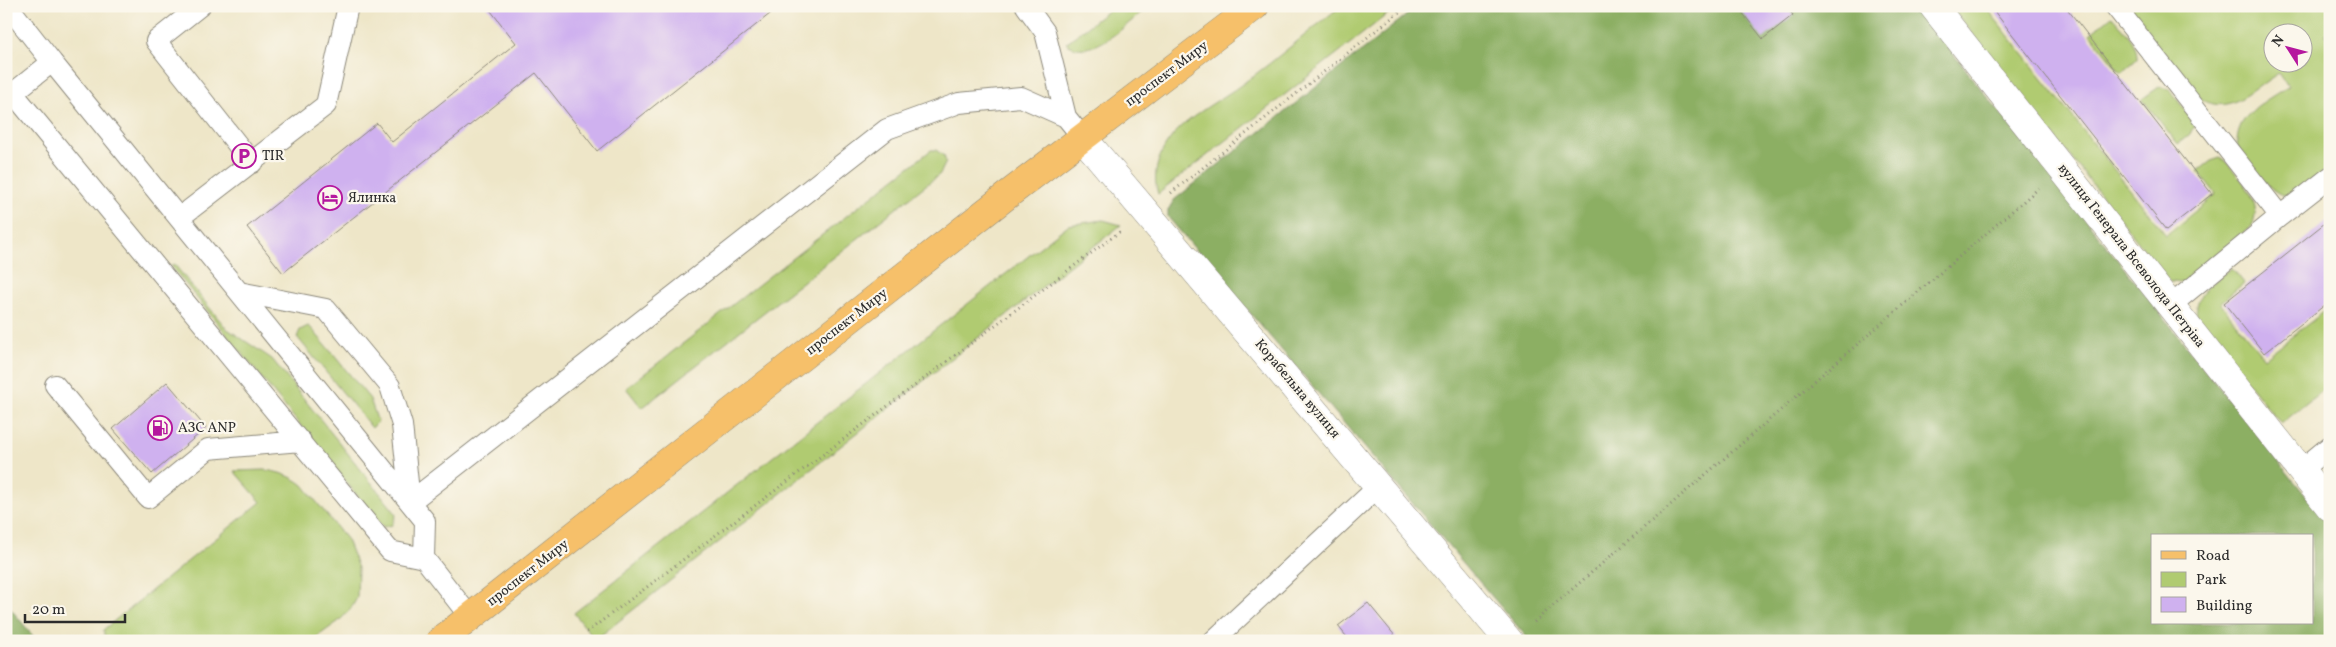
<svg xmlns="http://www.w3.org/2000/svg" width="2336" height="647" font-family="Vollkorn,serif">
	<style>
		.green { fill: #b0cb71; stroke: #6e7b4e; fill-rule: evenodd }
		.forest { fill: #8caf63; stroke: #5c6d47; fill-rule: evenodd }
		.building { fill: #cfb1ef }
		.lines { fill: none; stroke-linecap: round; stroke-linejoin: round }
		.service-casing { stroke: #8c887a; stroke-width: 22 }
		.minor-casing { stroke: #8c887a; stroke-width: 29 }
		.primary-casing { stroke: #8c887a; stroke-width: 29 }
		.path { stroke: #8c887a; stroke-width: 3; stroke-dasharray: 1 4; stroke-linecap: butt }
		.service { stroke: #fff; stroke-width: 20 }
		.minor { stroke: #fff; stroke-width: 28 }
		.primary { stroke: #f6c06b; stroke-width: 28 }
		.labels { text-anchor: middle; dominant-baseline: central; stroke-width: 4.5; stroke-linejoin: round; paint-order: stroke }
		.street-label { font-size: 14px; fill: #2b2b2b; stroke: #fbf7ec }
		.poi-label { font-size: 14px; fill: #2b2b2b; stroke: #fbf7ec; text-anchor: start }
	</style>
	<rect width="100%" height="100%" fill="#fbf7ec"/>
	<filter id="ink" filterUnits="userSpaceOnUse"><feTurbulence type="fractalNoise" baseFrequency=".02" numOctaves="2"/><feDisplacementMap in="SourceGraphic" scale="10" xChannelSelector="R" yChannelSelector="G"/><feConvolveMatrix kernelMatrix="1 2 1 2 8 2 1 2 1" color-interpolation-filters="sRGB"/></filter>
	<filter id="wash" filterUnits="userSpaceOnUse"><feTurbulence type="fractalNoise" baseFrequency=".0096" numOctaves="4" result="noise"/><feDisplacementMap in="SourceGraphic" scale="20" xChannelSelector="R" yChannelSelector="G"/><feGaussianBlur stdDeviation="1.12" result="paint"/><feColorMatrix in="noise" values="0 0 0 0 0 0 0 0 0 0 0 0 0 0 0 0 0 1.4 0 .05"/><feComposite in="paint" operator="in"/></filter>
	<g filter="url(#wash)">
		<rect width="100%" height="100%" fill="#eee6c8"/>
		<path class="green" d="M1114,6H1149C1129,22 1091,63 1066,43Z
			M1341,6H1398L1158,194C1153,179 1156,164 1163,150C1179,119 1219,102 1245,82C1278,58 1309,31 1341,6Z
			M1950,6H1985L2166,235L2216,194L2198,171L2211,161L2220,158L2226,161C2241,181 2264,200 2252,226L2182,283L2170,282Z
			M2125,6H2330V30L2325,34L2330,40V166C2318,176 2303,195 2285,195C2272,196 2244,159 2238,147C2236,140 2238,131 2241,125C2249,108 2274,96 2288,86L2279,73C2253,88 2228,120 2197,96ZM2274,32H2304V62H2274Z
			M2112,16C2122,28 2138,42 2137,59L2121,73L2090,34Z
			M2159,87L2169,89L2195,123L2190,134L2178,144L2142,99Z
			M931,150H936L944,156L946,162L940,174L642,408L626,388Z
			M1103,220L1121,225L595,640L574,613L1068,225Z
			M174,264L226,328L272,359L394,511L396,515L392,525L384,527L381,525L171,266Z
			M2232,268L2244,283L2220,303L2264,358L2330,307V384L2281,424L2197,320C2193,292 2213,283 2232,268Z
			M308,326L312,329L370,399L378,422L372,428L297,337L300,330Z
			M265,470C279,472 292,476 303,485L347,540L358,568L357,598L350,610L339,621L311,641H106L103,630L261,502L234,471Z"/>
		<path class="forest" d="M1418,6H1915L2330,526V641H1530L1168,217V210L1174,200ZM2152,536H2312V623H2152Z
			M6,603L37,641H6Z"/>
		<g id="blocks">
			<path class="building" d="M487,6H780L597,151L536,73L283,273L247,227L377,123L392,142L516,43Z
				M1737,6H1786L1793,15L1763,39Z
				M1990,6H2065L2212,194L2166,230Z
				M2330,219V301L2264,353L2224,303Z
				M167,382L206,428L152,474L113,429Z
				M1368,603L1396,637L1392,641H1350L1338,626Z"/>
		</g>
	</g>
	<g filter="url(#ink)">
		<use href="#blocks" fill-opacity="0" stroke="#8c887a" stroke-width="1"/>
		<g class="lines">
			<defs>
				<path id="service" d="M8,6L52,62
					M200,6L156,41L252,163
					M1026,6L1045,32L1066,117
					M2115,6L2280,216L2170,306
					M13,93L52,62L425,521L424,558L470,617
					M6,98L13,93L390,551L424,558
					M2280,216L2330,177
					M179,218L326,105L348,6
					M239,292L326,309L390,386L402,425L410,502
					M55,385L148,498L208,449L301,441
					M2301,470L2330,446
					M410,502L887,129L959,103L1021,97L1066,117L1083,138
					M1213,641L1379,486"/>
				<path id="minor" d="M1933,6L2330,507
					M1083,138L1509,641"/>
				<path id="primary" d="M440,641L1010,193L1255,6"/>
			</defs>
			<use href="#service" class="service-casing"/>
			<use href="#minor" class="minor-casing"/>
			<use href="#primary" class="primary-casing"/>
			<path class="path" d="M1171,193L1407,6
				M1534,622L2039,188
				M587,632L1122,230"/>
			<use href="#service" class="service"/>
			<use href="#minor" class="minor"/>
			<use href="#primary" class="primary"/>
		</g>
	</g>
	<defs>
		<symbol id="parking-ring" viewBox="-11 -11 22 22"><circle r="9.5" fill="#fbf7ec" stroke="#b5179e" stroke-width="1.5"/><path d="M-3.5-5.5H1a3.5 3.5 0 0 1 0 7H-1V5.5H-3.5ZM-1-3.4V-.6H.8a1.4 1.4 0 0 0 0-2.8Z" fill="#b5179e"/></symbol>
		<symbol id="hotel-ring" viewBox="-11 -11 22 22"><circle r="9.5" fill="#fbf7ec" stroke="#b5179e" stroke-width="1.5"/><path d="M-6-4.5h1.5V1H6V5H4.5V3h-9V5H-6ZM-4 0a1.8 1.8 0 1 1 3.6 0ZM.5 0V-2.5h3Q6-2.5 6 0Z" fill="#b5179e"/></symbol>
		<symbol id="fuel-ring" viewBox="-11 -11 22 22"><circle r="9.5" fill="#fbf7ec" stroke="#b5179e" stroke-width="1.5"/><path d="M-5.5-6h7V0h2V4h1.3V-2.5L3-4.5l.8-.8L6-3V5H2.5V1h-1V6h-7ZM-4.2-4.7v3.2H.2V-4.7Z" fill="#b5179e"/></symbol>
	</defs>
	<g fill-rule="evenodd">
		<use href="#parking-ring" x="230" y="142" width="28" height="28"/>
		<use href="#hotel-ring" x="316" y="184" width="28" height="28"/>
		<use href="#fuel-ring" x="146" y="414" width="28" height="28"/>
	</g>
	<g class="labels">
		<g class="street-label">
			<text transform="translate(1167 74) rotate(-37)">проспект Миру</text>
			<text transform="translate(2131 256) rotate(52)">вулиця Генерала Всеволода Петріва</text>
			<text transform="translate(847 322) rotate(-38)">проспект Миру</text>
			<text transform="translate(1297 389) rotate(50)">Корабельна вулиця</text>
			<text transform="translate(528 573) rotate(-38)">проспект Миру</text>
		</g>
		<g class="poi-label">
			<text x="262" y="156">TIR</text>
			<text x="348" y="198">Ялинка</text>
			<text x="178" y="428">АЗС ANP</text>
		</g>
	</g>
	<rect width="2336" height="647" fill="none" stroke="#fbf7ec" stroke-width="25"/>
	<rect x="2151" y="534" width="162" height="90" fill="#fbf7ec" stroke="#a8a59f"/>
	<rect x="2161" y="551" width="25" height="8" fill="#f6c06b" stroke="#a8a59f"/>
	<text x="2196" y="560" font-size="15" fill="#2b2b2b">Road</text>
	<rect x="2161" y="572" width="25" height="15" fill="#b0cb71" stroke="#a8a59f"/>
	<text x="2196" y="584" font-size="15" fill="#2b2b2b">Park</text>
	<rect x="2161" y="597" width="25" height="15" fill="#cfb1ef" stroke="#a8a59f"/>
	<text x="2196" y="610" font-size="15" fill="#2b2b2b">Building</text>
	<g transform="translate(2288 48) rotate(306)"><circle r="24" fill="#fbf7ec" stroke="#a8a59f"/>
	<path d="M0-4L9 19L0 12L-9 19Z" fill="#b5179e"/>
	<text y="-8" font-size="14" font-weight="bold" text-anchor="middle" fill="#2b2b2b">N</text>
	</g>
	<path d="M25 614v8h100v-8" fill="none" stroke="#2b2b2b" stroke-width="2.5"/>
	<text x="32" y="614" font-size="15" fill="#2b2b2b" stroke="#fbf7ec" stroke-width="4" paint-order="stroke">20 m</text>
</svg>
